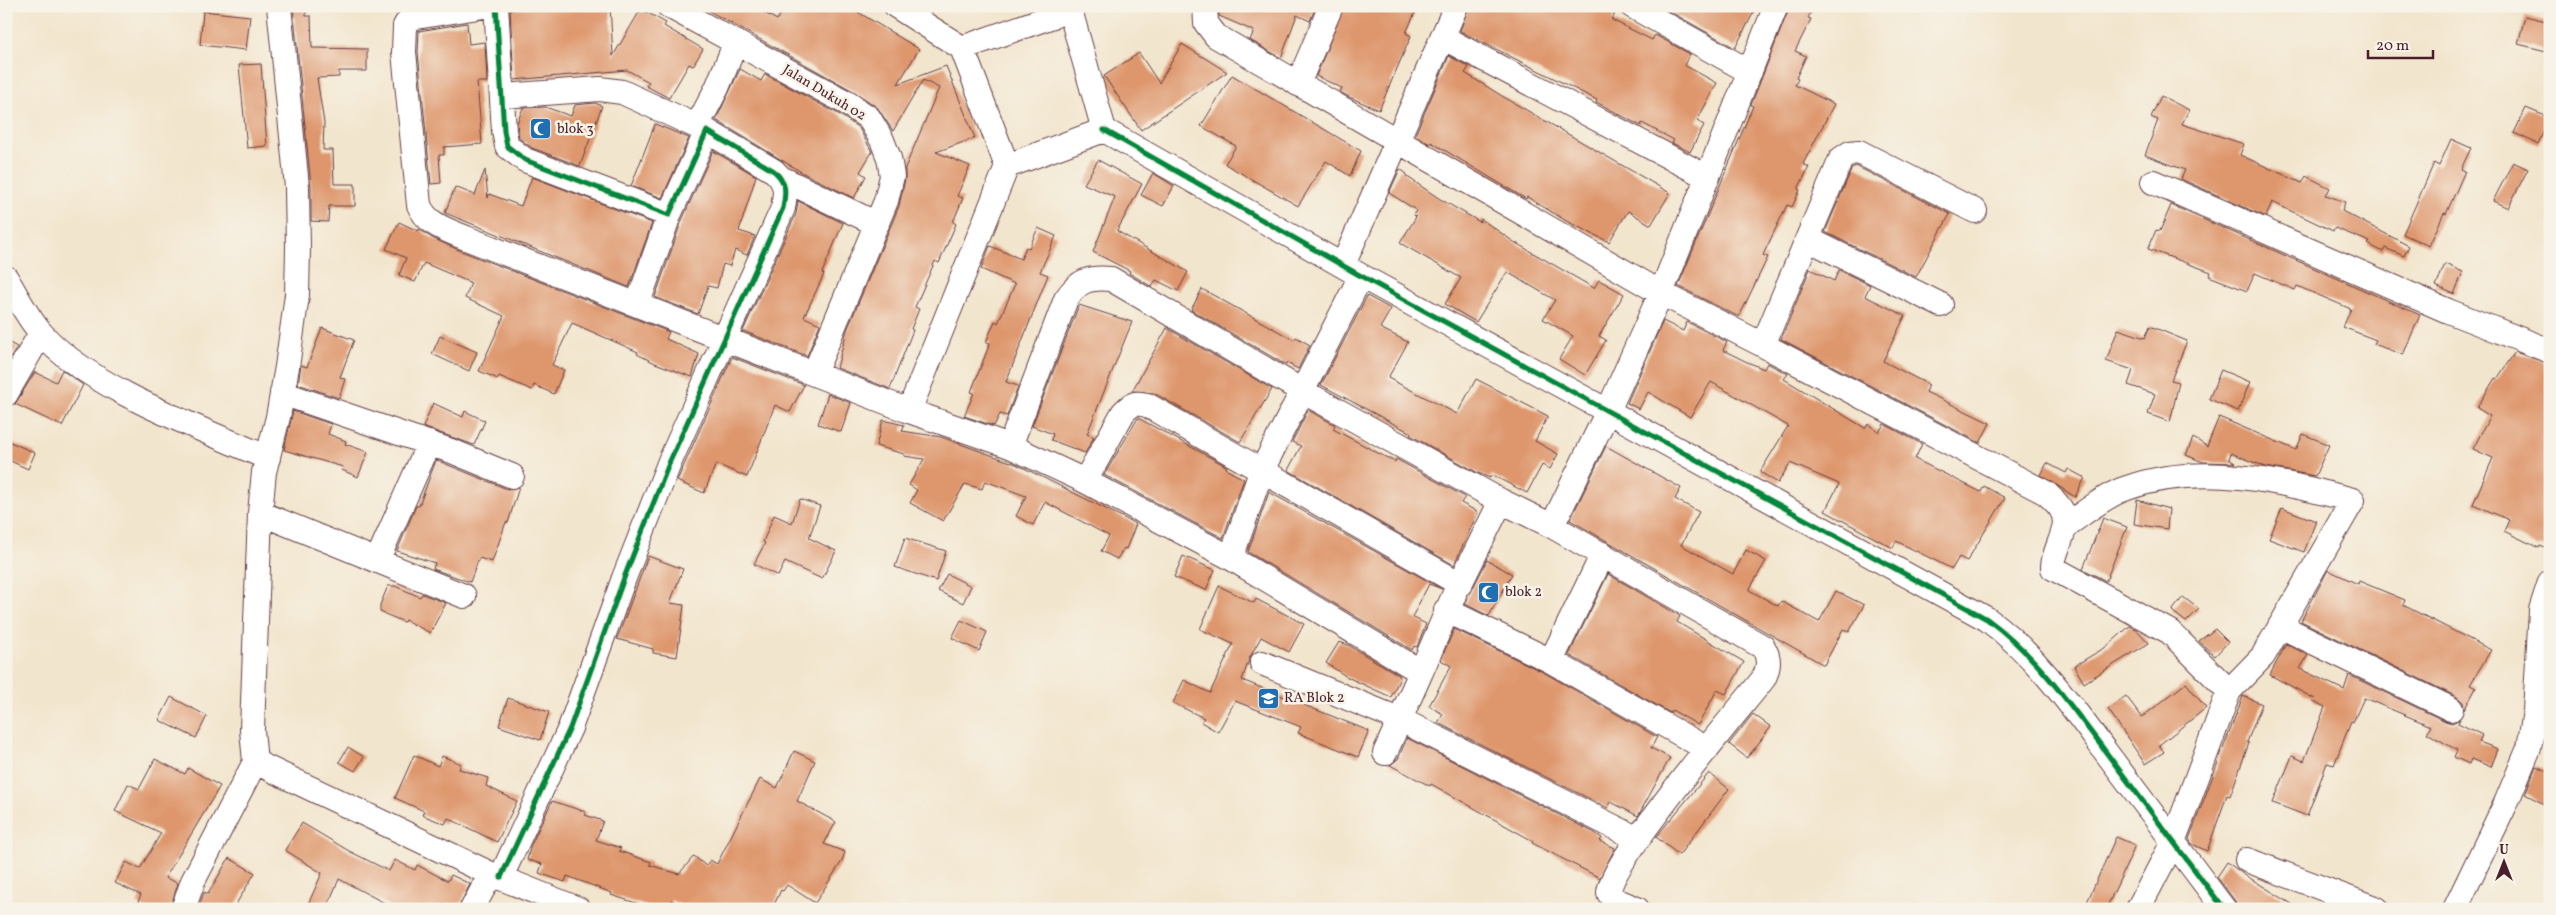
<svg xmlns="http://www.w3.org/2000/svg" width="2556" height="915" font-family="Vollkorn,serif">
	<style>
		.building { fill: #de976d }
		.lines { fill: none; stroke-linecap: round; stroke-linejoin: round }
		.minor-casing { stroke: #633d43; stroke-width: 26 }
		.minor { stroke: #fff; stroke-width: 24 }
		.cycleway-casing { stroke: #f7f3e8; stroke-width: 8 }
		.cycleway { stroke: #00873e; stroke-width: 5 }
		.labels { text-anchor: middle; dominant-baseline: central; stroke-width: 5; stroke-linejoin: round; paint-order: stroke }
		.street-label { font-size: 14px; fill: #4a1f2b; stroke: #f7f3e8 }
		.poi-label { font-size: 14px; fill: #4a1f2b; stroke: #f7f3e8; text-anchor: start }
	</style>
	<rect width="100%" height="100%" fill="#f7f3e8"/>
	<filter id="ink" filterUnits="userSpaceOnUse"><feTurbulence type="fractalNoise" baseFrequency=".02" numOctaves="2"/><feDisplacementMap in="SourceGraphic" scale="10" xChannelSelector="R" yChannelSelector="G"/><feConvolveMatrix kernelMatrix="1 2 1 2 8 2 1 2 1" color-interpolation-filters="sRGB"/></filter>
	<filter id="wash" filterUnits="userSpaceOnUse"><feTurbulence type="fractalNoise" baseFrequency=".0096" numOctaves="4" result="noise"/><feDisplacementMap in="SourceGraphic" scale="20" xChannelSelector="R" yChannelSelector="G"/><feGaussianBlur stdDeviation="1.12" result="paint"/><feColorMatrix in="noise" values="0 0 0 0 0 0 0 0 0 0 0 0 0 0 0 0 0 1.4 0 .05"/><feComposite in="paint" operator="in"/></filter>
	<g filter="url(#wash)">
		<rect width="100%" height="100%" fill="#f2e5cd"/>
		<g id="blocks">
			<path class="building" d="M293,6H306V16H311L312,48L367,49V71H339V77L317,78L324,123L323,150H333L334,184H355V206H329L328,222L311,221V186Z
				M547,6H610L613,56L641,9L666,23L664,26L703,49L693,66L689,64L669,98L646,86L649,82L627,70L514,80L510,10Z
				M700,6H753L777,20L786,6H848L919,49L898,84L946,66L975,138L936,152L970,166L957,196L963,198L953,222L956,224L939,263L935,261L915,307L919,309L911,329L913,330L890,389L837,368L847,330L899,206L905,179V168L939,88L923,80L893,131L877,107L855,92Z
				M1219,6H1316L1310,21L1297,15L1281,58L1250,40L1254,31L1219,16Z
				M1344,6H1418L1406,33L1411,36L1379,110L1349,97L1340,92L1342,88L1316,76Z
				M1469,6H1618L1612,20L1652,40L1655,35L1690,54L1684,65L1717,83L1697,121L1704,125L1690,152L1672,143L1674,140L1642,123L1641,126L1596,102L1597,100L1460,31Z
				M1669,6H1757L1735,48L1667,10Z
				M1790,6H1814L1808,18L1811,19L1795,51L1806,56L1796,78L1798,79L1795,85L1834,104L1803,164L1809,167L1798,189L1800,190L1792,207L1787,205L1763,255L1768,257L1739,317L1678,286L1753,106L1751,105Z
				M203,11L250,16L246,50L200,45Z
				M2525,16L2550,22V52L2518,44Z
				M467,23L469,44L485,42L487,82H477L482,144L444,147V155H439L441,183L431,184L418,52L419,31Z
				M1182,44L1227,72L1141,130L1104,76L1139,53L1159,83Z
				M1449,56L1469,67L1465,73L1502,96L1670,193L1651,225L1628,211L1609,242L1568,222L1527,197L1526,199L1431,142L1430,144L1415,135Z
				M261,64L267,146L247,148L239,65Z
				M740,69L761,81L765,74L840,115L859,128L872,152L860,172L866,176L854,198L803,173L716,120Z
				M1232,75L1361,151L1350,176L1326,161L1298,206L1225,164L1236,146L1201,126Z
				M2161,96L2189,110L2182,124L2244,144L2240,155L2302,183L2306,176L2330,188L2326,195L2345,202L2342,211L2409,246L2404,256L2385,248L2383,252L2368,244L2370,242L2335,228L2333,231L2272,202L2266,217L2181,179L2185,170L2145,155L2158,120L2151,117Z
				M595,103L602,106L580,166L532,148L519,138L517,123L523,108L545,107L571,116L575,105Z
				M2526,108L2550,118L2538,144L2514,133Z
				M655,124L689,138L662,198L631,186Z
				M2451,139L2471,148L2461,169L2465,171L2446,214L2444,213L2429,246L2403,234L2434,163L2439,166Z
				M713,151L756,176L739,231L755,236L747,255L735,250L730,266L723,264L717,288L708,286L698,314L655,297L682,220Z
				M1098,160L1142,184L1117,231L1188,272L1178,291L1156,280L1152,287L1129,273L1130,271L1093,252L1115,197L1084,184Z
				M2513,162L2528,169L2508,208L2493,201Z
				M1856,166L1950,214L1916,277L1825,232L1852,168Z
				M1400,169L1407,174L1406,176L1440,199L1480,222L1481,219L1514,242L1594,288L1599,280L1624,294L1599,336L1606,340L1585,375L1559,359L1573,336L1543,319L1555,300L1507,272L1476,322L1445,304L1461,278L1400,243L1416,217L1414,215L1416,210L1389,193Z
				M485,170L488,198L489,194L521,206L532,177L652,223L629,287L445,213L455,187L475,195Z
				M1153,173L1174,186L1163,206L1141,195Z
				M798,201L843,223L822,273L824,274L804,317L820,324L807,356L743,331L796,214Z
				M2171,205L2420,315L2403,355L2374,344L2376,340L2343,327L2351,309L2297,286L2295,290L2255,273L2247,291L2209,276L2211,272L2148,249L2156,230L2160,231Z
				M399,222L418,231L419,229L432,238L461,251L669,332L666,339L699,354L692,377L655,363L637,354L638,352L572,323L552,365L564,370L554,394L534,385L532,390L499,376L498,379L479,371L504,316L465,298L471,283L424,263L415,282L399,275L406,258L386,249Z
				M1038,228L1056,236L1040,272L1048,275L1006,382L1018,386L1007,416L1000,414L994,426L964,416L974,393L971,392L990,343L986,342L995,321L998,323L1015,284L981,269L990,246L1021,259L1026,247L1029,248Z
				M2445,264L2463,272L2454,294L2436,286Z
				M1810,269L1834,281L1839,270L1870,285L1865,296L1905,316L1883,361L1929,385L1926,392L1990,423L1980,443L1781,339Z
				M1202,289L1294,340L1296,337L1310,345L1298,369L1287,363L1286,365L1191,310Z
				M1367,296L1391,309L1380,328L1408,342L1388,378L1457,414L1476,379L1548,416L1535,441L1558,454L1550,469L1542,465L1527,493L1492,475L1490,478L1478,473L1410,435L1411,433L1321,385Z
				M1079,305L1132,322L1087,434L1094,437L1085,453L1051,440L1053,434L1032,426Z
				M1663,321L1683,331L1687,322L1727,342L1723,350L1745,361L1764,369L1767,363L1788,374L1784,379L1865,428L1868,424L1879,432L1884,424L1922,444L1915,459L1981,492L1984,486L2005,498L1967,561L1959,557L1952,569L1896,541L1893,548L1825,511L1839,484L1790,463L1778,483L1760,472L1788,426L1711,382L1690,417L1648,392L1639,409L1627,403Z
				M2150,326L2187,341L2171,380L2179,382L2170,422L2148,414L2155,394L2128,385L2133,370L2106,361L2118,329L2145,338Z
				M322,328L354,340L340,377L345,379L339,398L298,384L301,365L307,367Z
				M1167,328L1272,389L1240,442L1154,393L1132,391Z
				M440,336L477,352L469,371L432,354Z
				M6,341L17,347L6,366Z
				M2515,352L2550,364V550L2540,546L2539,548L2504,531L2509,520L2473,504L2493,458L2473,449L2490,416L2477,408L2495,378L2497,379Z
				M732,357L804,385L790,412L775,405L747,477L716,464L704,493L677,481Z
				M62,370L83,385L62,426L15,404L35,372L56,382Z
				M2221,370L2250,382L2238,411L2209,399Z
				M828,394L851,403L841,432L818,424Z
				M433,403L463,417L465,411L485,421L474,445L423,427Z
				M1308,410L1335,425L1333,429L1395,462L1396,459L1465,497L1461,503L1478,512L1454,565L1288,470L1301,446L1292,442Z
				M293,411L331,424L328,434L346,441L345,444L368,452L358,477L342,470L343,467L284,450Z
				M2219,417L2296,450L2303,434L2329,445L2315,476L2266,467L2231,453L2229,459L2235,463L2203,462L2186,455L2193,438L2207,446Z
				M1138,418L1226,466L1227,470L1244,479L1223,538L1104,475Z
				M883,420L904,425L902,431L941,437L1016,464L1136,524L1126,549L1124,548L1117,559L1101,551L1109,536L1045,502L1033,525L1016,516L1026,496L985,481L982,489L965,484L943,521L910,503L917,490L909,485L924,459L904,456V454L876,446Z
				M6,440L35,453L28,469L6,459Z
				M1606,446L1681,488L1675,499L1699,512L1681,545L1733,574L1746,550L1766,561L1749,590L1778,606L1781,601L1819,622L1836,591L1864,605L1849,632L1843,629L1824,665L1570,520Z
				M436,460L507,489L519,487L508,523L506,522L492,562L479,558L470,582L433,569L435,563L397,551L416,506H419Z
				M2047,463L2066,473L2068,469L2085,478L2075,497L2041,475Z
				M1269,492L1442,589L1429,584L1412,617L1426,624L1417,647L1414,646L1412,650L1248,552Z
				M800,499L820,506L809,538L836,551L822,579L785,562L778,576L754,564L765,543L763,542L774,515L792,523Z
				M2137,500L2169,509L2167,529L2134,524Z
				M2282,508L2316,521L2304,552L2269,539Z
				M2103,518L2127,527L2106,581L2083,569Z
				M905,538L946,551L936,581L895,567Z
				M648,556L683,569L670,603L684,605L677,657L653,653V649L617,639Z
				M1183,556L1215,570L1206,590L1174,577Z
				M1487,560L1512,574L1489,616L1465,604Z
				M2328,570L2358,584L2359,581L2405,600L2403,605L2491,650L2470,685L2476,688L2464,710L2463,702L2457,697L2301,621Z
				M947,574L971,586L963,603L938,591Z
				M1608,574L1680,616L1677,622L1744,662L1726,694L1717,690L1698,725L1672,710L1670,713L1569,655Z
				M388,586H395L420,597L422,594L446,603L430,633L405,620L404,622L380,612V605Z
				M1219,586L1254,603L1256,599L1304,624L1289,652L1261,637L1250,657L1242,680L1369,731L1358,757L1298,733L1301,727L1235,701L1218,732L1201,722L1204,718L1173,703L1184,680L1210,693L1233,644L1200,629Z
				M2183,597L2199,609L2186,622L2172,611Z
				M961,620L987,632L979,651L952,638Z
				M2130,626L2137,630L2149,643L2084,683L2074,666L2106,647Z
				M1454,629L1545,673L1657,737L1651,748L1670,758L1638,816L1611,802L1608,808L1438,723L1443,714L1429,706L1451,666L1441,660Z
				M2215,629L2228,642L2215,656L2199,641Z
				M1339,642L1348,645L1399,675L1400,678L1391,697L1347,677L1326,663Z
				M2286,644L2308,655L2300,669L2344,690L2349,675L2445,721L2452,723L2460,719L2458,723L2482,735L2479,742L2498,749L2491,767L2471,759L2469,764L2454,757L2457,750L2427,733L2431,726L2364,698L2353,722L2351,721L2334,765L2327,763L2307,816L2273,803L2292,756L2304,761L2325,707L2313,701L2315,699L2270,675Z
				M2186,683L2206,708L2159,745L2164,752L2145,764L2108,709L2126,696L2142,717Z
				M2243,696L2262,704L2247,742L2249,743L2230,796L2227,795L2207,851L2192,844L2189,839Z
				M171,697L207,716L196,738L159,720Z
				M508,698L549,712L540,740L499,726Z
				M1753,714L1771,727L1747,758L1729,744Z
				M1407,738L1595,833L1602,838L1600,841L1615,848L1600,878L1532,843L1533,841L1431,784L1430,786L1390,765L1398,759Z
				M348,747L364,757L355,771L339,762Z
				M794,751L815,761L797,801L836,822L824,844L845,852L842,861L815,903L787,885L783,891L781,890L772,909H688L671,900L669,909H655L611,895L612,893L567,876L565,882L539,873L542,864L527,860L531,845L552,801L586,812L585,815L603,821L596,840L621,848L619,851L651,862L650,865L679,874L694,856L706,866L710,860L717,864L760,779L777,788Z
				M414,755L438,766L442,756L461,764L459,769L488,778L486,786L517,801L497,842L448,818L445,824L422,815L424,811L395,798Z
				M155,759L185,774L188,768L220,786L165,878L178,883L170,909H147L137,904L141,895L115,883L126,862L140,869L161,833L115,811L128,784L139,789Z
				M2536,766L2550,772V792L2544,804L2525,794Z
				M1709,773L1729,789L1679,855L1656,837Z
				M302,823L349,851L389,871L395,860L415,870L417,865L448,881L451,875L470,884L458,909H396L339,879L326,909H306L322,873L285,850Z
				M2116,837L2135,845L2128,862L2106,909H2084Z
				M229,858L255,873L236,904L243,907L242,909H198L204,892L208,894Z
				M2227,862L2243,874L2300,909H2238L2235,901L2217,877Z"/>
		</g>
	</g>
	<g filter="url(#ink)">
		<use href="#blocks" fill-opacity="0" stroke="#633d43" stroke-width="1"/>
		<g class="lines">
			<defs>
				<path id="minor" d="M279,6L297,187L298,248L297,295L287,367L278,417L264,472L260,513L252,730L255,762L491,874L578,909
					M484,6L410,18L405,26L404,52L419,205C427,225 448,230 466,238L909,411L1007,166L962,48
					M496,6L504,131L507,146L525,160L669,215L707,131L774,171C787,183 786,191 783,208L670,461L624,578L570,728L501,877
					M669,6L847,103L869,118L882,140L889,158L892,176L886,201L814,374
					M896,6L962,48L1070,10L1072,6
					M1205,6L1206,23L1216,36L1661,293L1763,345L1841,159L1850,153L1859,152L1975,211
					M1632,6L1750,72
					M1442,37L1707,177
					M1298,84L1331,6
					M503,96L600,89L622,92L707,131
					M697,126L717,88L736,42
					M1104,130L1361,276L1987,619C2035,654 2070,704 2105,751C2145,804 2184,856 2224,909
					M1007,166L1104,130L1070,10
					M783,179L877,224
					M2153,182L2448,311L2550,351
					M1808,239L1941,305
					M1343,265L1456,6
					M6,278C17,296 27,317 41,333C89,388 200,428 268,458
					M638,303L669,215
					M1763,345L2046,493C2051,498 2059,504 2062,511C2072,528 2052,550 2053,568L2170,632L2229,691L2173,842L2138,909
					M282,393L454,452L512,476
					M6,394L41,333
					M909,411L1010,446L1085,481L1231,558L1421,672L1385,753
					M1010,446L1066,299C1079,280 1089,277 1111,279L1304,392L1501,501
					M1085,481L1123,413C1131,404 1135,402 1147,405L1460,584L1501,501L1552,526
					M260,513L464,596
					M2065,526C2083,514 2107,494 2127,488C2201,462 2280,481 2353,500L2263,656L2229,691
					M1231,558L1261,472L1361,276
					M377,561L429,443
					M1446,610L1551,661L1707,749
					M2280,626L2451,709
					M1551,661L1603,554
					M1262,663L1401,720L1638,839
					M1421,672L1454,595
					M2247,860L2377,909
					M183,909L193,881L255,762
					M472,909L491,874
					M1637,909L1613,899L1609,893C1609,863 1738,711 1764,678C1769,666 1770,658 1763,647L1552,526L1608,411L1661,293L1776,6
					M2455,909L2506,803L2529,748L2535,711L2541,610L2550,582"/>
			</defs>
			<use href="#minor" class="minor-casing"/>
			<use href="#minor" class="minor"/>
			<defs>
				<path id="cycleway" d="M496,6L504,131L507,146L525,160L669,215L707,131L774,171C787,183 786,191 783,208L670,461L624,578L570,728L501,877
					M1104,130L1361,276L1987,619C2035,654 2070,704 2105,751C2145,804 2184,856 2224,909"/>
			</defs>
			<use href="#cycleway" class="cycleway-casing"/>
			<use href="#cycleway" class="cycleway"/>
		</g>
	</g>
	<defs>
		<symbol id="mosque-square" viewBox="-11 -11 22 22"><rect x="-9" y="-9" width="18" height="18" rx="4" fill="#1f6fb2" stroke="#f7f3e8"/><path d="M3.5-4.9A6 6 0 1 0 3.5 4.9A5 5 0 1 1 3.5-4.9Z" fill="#fff"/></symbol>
		<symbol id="school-square" viewBox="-11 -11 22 22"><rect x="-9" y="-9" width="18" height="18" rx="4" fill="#1f6fb2" stroke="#f7f3e8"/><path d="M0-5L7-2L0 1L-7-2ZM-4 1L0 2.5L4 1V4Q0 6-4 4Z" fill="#fff"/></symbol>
	</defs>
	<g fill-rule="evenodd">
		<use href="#mosque-square" x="528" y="116" width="25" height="25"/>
		<use href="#mosque-square" x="1476" y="580" width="25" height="25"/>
		<use href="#school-square" x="1256" y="686" width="25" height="25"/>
	</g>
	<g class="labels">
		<g class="street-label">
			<text transform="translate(824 93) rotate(31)">Jalan Dukuh 02</text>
		</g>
		<g class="poi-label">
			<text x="557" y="129">blok 3</text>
			<text x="1505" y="592">blok 2</text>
			<text x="1284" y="698">RA Blok 2</text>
		</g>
	</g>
	<rect width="2556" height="915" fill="none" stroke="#f7f3e8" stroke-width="25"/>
	<g transform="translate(2504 862)" stroke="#f7f3e8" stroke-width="4" paint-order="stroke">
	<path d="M0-4L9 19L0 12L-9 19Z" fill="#4a1f2b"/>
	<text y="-8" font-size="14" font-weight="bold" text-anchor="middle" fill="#4a1f2b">U</text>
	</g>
	<path d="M2368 50v8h65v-8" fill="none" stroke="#4a1f2b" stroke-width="2.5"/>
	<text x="2376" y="50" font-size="15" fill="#4a1f2b" stroke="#f7f3e8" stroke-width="4" paint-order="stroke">20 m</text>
</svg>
